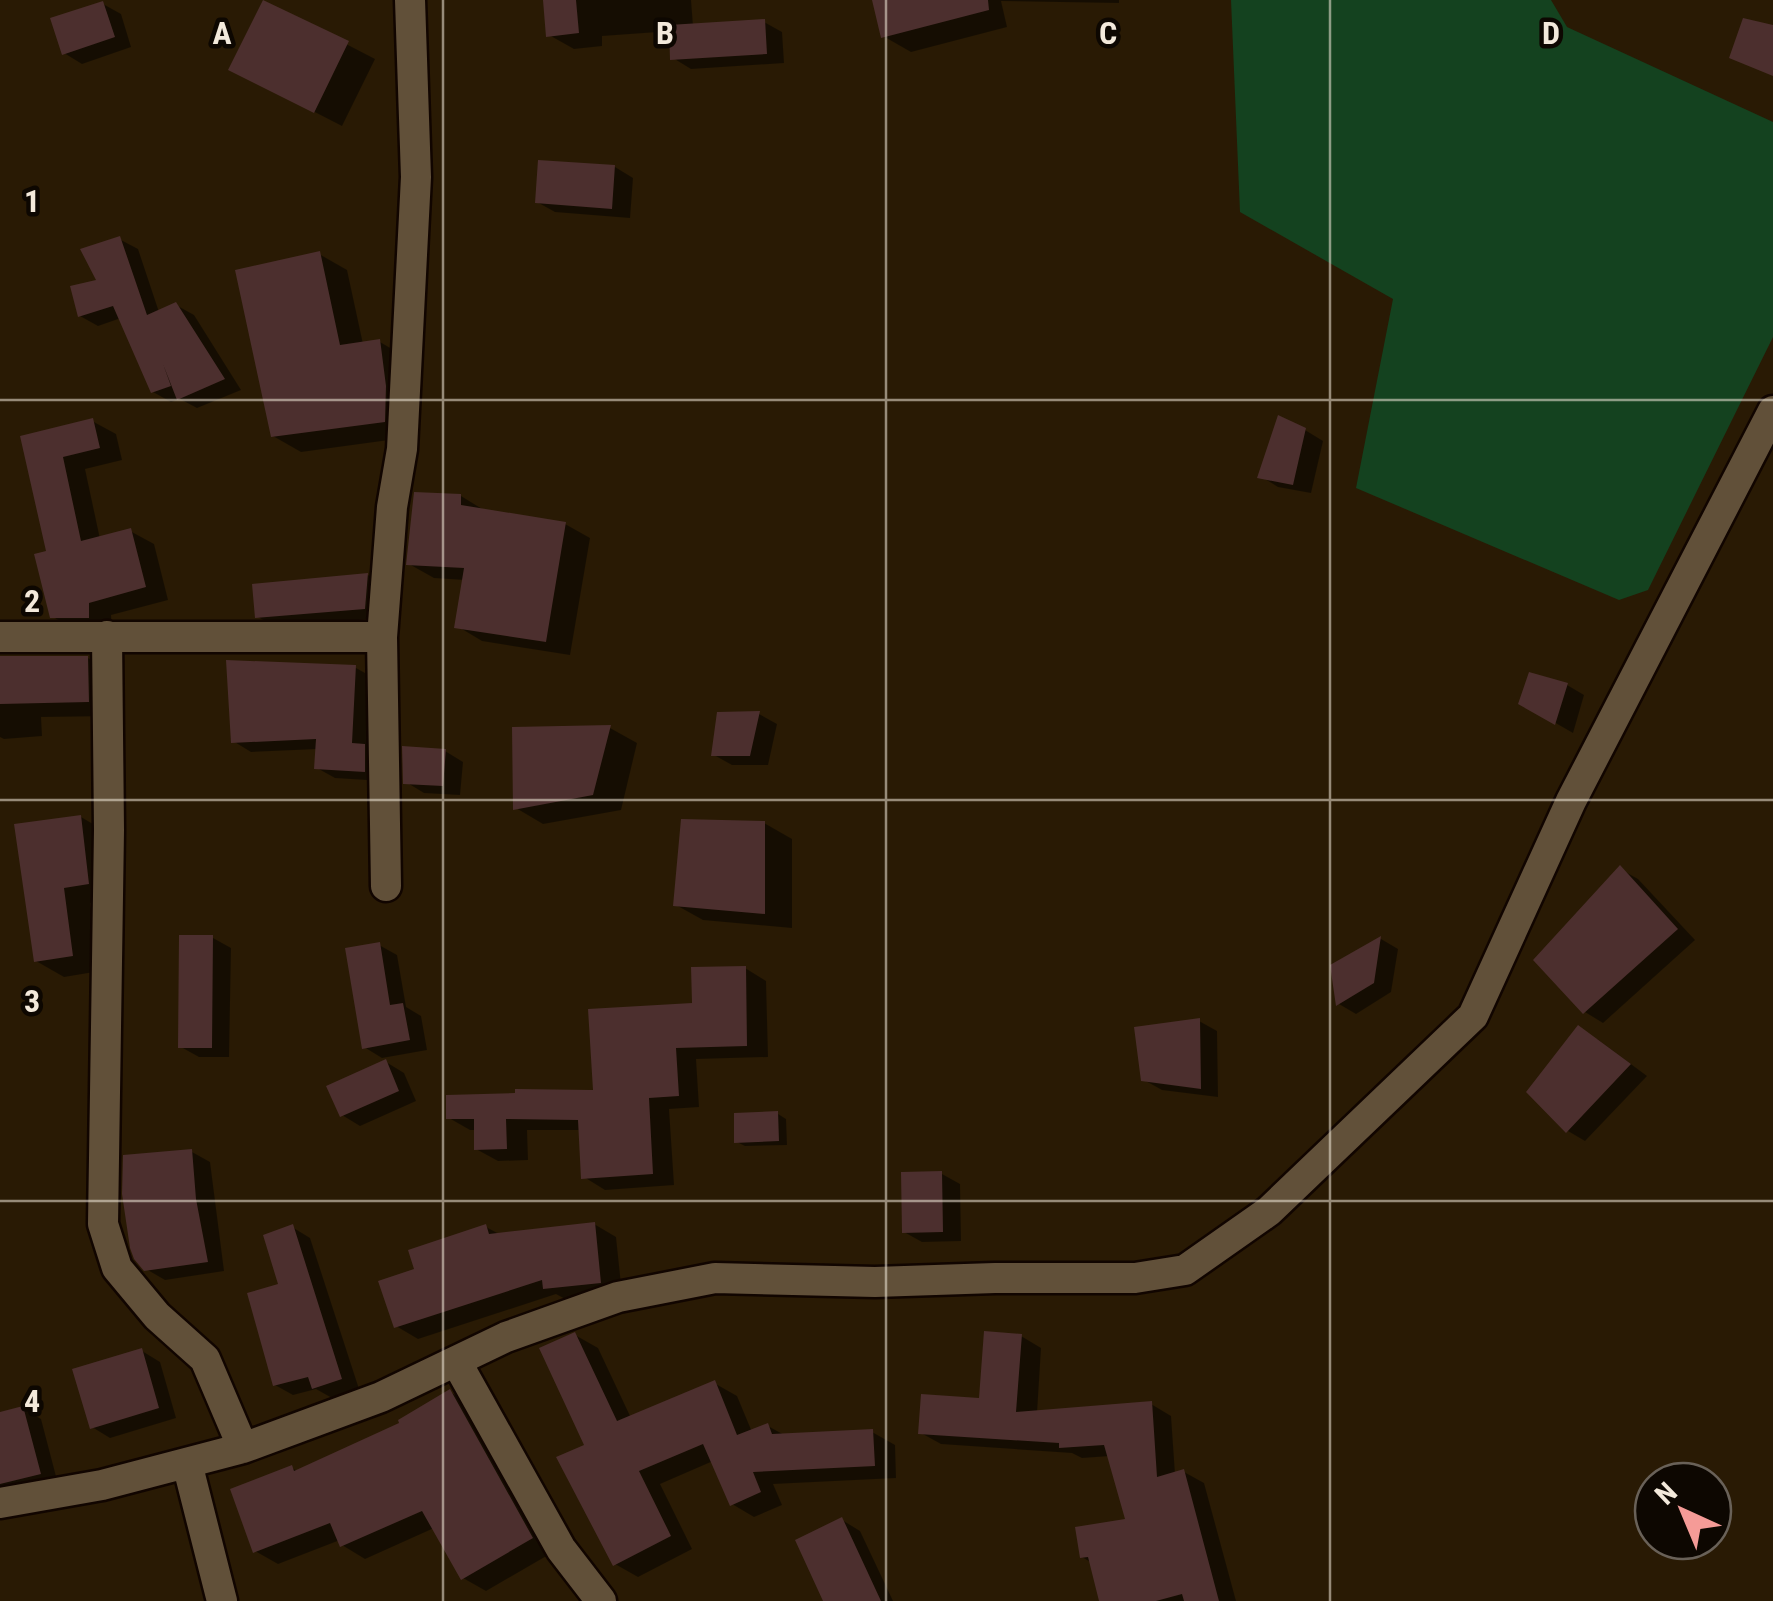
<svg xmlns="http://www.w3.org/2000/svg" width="1773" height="1601" font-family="'Roboto Condensed',sans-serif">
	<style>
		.green { fill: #14421f }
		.shadow { fill: #0007 }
		.building { fill: #4c2f2e }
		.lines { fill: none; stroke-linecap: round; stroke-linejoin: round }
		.street-casing { stroke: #110500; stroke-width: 35 }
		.street { stroke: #615039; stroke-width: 30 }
		.grid { fill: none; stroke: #f3e9db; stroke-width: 2.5; stroke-opacity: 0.55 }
		.grid-label { font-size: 32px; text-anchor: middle; font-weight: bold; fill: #f3e9db; stroke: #0d0701; stroke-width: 9; stroke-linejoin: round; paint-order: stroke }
	</style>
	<rect width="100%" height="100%" fill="#291a04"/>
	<path class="green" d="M1231,0H1551L1567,27L1773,122V337L1648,590L1619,600L1356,488L1393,299L1240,212Z"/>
	<path class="shadow" d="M546,0H691L693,26L764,22L782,32L784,63L691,69L673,58L672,31L602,36V46L574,49L549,35Z
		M874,0H1119V3L1001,1L1007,27L911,52L883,36Z
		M265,2L375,59L342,126L231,69Z
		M103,4L121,14L131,47L82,64L64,53Z
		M615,167L633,178L630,218L555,212L537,202Z
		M119,239L138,249L159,312L176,305L194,315L241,390L197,408L180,399L171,402L153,392L121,318L98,326L80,316Z
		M319,254L347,270L363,344L380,342L407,358L411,437L301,452L273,436Z
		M92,421L116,434L122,460L85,469L100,539L130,531L154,544L168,600L111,615L112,630H76L53,617L49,553L23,438Z
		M1305,430L1323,441L1311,493L1278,487L1260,476Z
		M461,496L487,512L565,524L590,538L570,655L482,641L457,626L465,580L434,578L409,564Z
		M368,575L385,586L383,618L276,627L258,617Z
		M0,658H88L114,673V716L41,717L42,736L4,739L0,737Z
		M356,668L374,678L383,781L335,778L317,768L318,749L251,752L233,741Z
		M1567,685L1584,695L1573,733L1521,703Z
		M759,714L777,724L768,765H732L714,755Z
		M610,728L637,743L621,810L543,824L516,808Z
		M445,751L463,762L460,795L424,793L406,782Z
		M81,817L108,833L116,899L90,903L100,971L64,977L36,961Z
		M764,823L792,839V928L703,920L676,905Z
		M1620,869L1638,879L1695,940L1603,1023L1585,1012Z
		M213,938L231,948L229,1057H199L181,1047Z
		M1381,939L1398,949L1391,992L1356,1014L1339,1004L1332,966Z
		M379,945L397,955L406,1007L421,1016L427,1050L382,1058L364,1047Z
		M745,968L766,981L768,1057L696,1059L699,1107L669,1109L674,1185L605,1190L584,1177L581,1130H527L528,1160L498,1161L476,1149V1130H470L449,1118L595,1092L694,1005Z
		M1199,1021L1217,1031L1218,1097L1162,1090L1144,1080Z
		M1597,1039L1647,1076L1585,1141L1568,1131Z
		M386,1062L404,1073L416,1101L360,1126L342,1115Z
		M778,1114L786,1119L787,1145L745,1146L737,1142Z
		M192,1152L210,1162L224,1271L165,1280L146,1269Z
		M942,1174L960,1184L961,1241L922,1242L904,1232Z
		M594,1224L616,1237L622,1294L567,1300L556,1294L418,1339L396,1326L417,1270L486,1227L501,1235Z
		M292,1227L310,1238L359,1389L332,1398L316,1389L293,1395L275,1385L281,1286Z
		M575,1335L598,1348L631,1418L714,1383L737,1396L752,1432L768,1426L786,1436L872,1432L895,1445L896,1478L773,1484L782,1505L754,1517L732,1504L713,1461L660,1484L692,1549L638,1577L615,1564L587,1446Z
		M1021,1336L1041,1348L1037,1413L1151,1404L1171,1416L1175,1474L1184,1472L1204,1483L1236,1601H1102L1092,1563L1082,1557L1129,1521L1110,1456L1082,1458L1072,1453L941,1444L921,1433L982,1400Z
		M142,1351L160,1362L176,1418L110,1438L92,1427Z
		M450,1392L473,1405L555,1551L486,1591L463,1578L434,1528L365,1559L342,1545L340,1540L278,1564L255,1551L291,1468L298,1471L403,1424Z
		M23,1408L41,1419L58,1484L0,1492V1415Z
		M842,1520L860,1531L893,1601H826Z"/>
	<path class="building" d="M263,0L349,41L314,113L228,70Z
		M543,0H576L579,33L546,37Z
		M872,0H988L989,10L881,38Z
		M103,1L115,37L62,55L50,18Z
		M1743,18L1773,25V76L1729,58Z
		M765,19L767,54L670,60L669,25Z
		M538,160L615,165L612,209L535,203Z
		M120,236L147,315L176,302L225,379L177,400L163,364L171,386L151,393L113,306L78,317L70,286L96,280L80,249Z
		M320,251L340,345L380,339L386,386L385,422L271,437L235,270Z
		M1278,415L1306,428L1293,485L1257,478Z
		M93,418L100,448L63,457L81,541L131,528L146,587L89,603V618H50L34,554L46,551L20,436Z
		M414,492L461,494V505L566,522L546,642L454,628L464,568L406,565Z
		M368,573L365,609L255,618L252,584Z
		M0,656H88L89,702L0,704Z
		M226,660L356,665L352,743L365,744V772L314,769L316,739L231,743Z
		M1529,672L1568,683L1555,725L1518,704Z
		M760,711L750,756H711L717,712Z
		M611,725L593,795L513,810L512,727Z
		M402,746L446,749L443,786L403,784Z
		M81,815L89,884L64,888L73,956L34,962L14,824Z
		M681,819L765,821V914L673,906Z
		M1620,865L1678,929L1583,1014L1533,960Z
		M179,935H213L212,1048H178Z
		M1381,936L1374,983L1336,1006L1330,965Z
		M380,942L390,1005L403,1003L410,1040L362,1049L345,948Z
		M746,966L747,1046L676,1048L679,1096L649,1098L653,1174L581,1179L578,1120L506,1119L507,1149L474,1150V1119H446V1095L515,1093V1089L593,1090L588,1009L692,1003L691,967Z
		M1200,1018L1201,1089L1141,1081L1134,1027Z
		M1578,1025L1631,1064L1566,1133L1526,1092Z
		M386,1059L399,1091L340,1117L326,1086Z
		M778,1111L779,1141L734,1143V1113Z
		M192,1149L196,1199L208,1262L144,1271L134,1259L130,1248L122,1194L123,1155Z
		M942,1171L943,1232L902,1233L901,1172Z
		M595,1222L601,1283L543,1289L542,1280L394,1328L378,1281L414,1269L408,1250L486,1224L489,1234Z
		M293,1224L342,1379L312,1389L308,1377L273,1386L247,1293L278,1284L263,1235Z
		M984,1331L1022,1334L1016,1412L1152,1401L1157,1477L1184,1469L1219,1601H1184L1182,1594L1156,1601H1099L1088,1557L1080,1558L1075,1527L1125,1519L1104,1445L1059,1448V1443L918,1434L921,1394L979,1398Z
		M575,1332L617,1421L715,1380L737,1435L768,1423L772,1434L873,1429L875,1466L753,1472L761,1492L730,1506L703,1444L639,1471L671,1536L613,1566L556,1457L584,1445L539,1348Z
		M142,1348L159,1408L90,1429L72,1369Z
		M450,1389L533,1538L461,1580L422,1511L340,1547L330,1523L253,1553L230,1489L292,1465L294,1471L399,1423L398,1420Z
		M23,1406L41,1474L0,1484V1412Z
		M842,1517L881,1601H823L795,1540Z"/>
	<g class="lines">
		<defs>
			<path id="street" d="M107,636L109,830L103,1224L117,1268L157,1316L205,1359L243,1448
				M0,637H382
				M386,886L382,637L392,507L402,449L416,177L410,0
				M456,1361L561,1549L601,1601
				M187,1463L222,1601
				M0,1503L102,1485L243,1448L381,1397L506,1337L618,1297L715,1278L875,1282L995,1278H1135L1185,1270L1269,1211L1473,1016L1571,801L1773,411"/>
		</defs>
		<use href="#street" class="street-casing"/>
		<use href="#street" class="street"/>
	</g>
	<path class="grid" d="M443,0V1601M886,0V1601M1330,0V1601M0,400H1773M0,800H1773M0,1201H1773"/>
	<g class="grid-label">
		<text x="222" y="44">A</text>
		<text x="665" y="44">B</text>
		<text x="1108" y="44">C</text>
		<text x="1551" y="44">D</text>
		<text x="32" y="212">1</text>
		<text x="32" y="612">2</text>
		<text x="32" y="1012">3</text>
		<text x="32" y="1412">4</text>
	</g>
	<g transform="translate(1683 1511) rotate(316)"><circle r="48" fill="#0d0701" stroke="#696158" stroke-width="2.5"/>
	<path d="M0-8L18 38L0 25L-18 38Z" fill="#f59b97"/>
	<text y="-15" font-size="28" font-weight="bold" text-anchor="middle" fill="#f3e9db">N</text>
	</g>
</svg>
